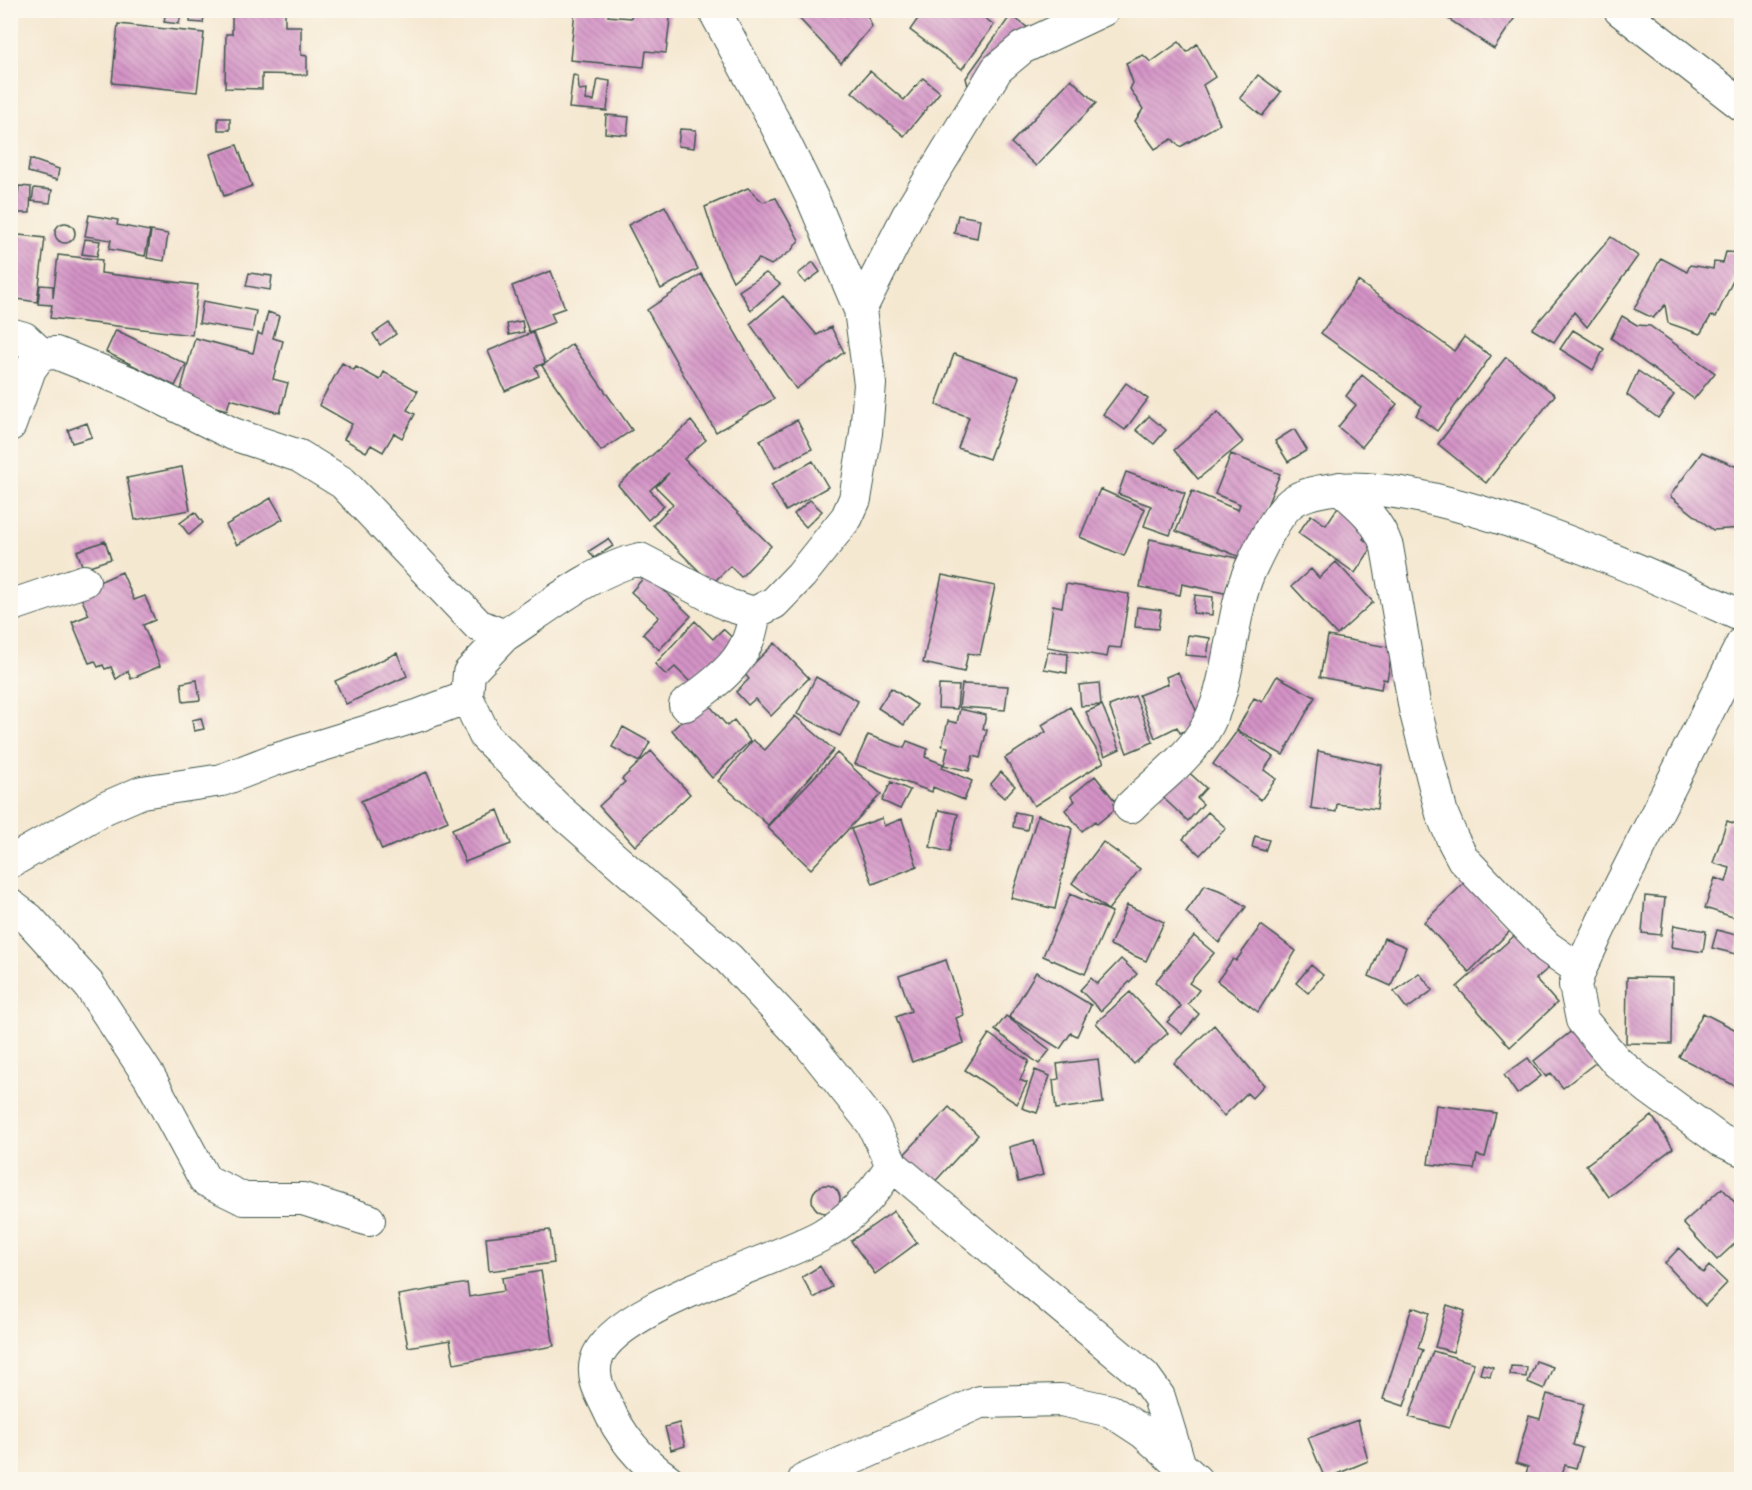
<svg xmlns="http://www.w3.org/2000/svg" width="1752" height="1490" font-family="Itim,sans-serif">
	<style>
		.building { fill: url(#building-back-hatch) }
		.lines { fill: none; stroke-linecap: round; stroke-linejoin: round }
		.street-casing { stroke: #3f574c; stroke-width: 34 }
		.street { stroke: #fff; stroke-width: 32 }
	</style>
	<defs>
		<pattern id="building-back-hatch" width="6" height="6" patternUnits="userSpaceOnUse" patternTransform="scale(1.5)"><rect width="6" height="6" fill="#d493c6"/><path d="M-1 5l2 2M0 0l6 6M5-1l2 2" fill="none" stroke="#ab79a2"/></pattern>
	</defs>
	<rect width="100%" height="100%" fill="#fbf7ec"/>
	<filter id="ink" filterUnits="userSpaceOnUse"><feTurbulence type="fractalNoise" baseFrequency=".0167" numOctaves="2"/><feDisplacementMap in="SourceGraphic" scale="12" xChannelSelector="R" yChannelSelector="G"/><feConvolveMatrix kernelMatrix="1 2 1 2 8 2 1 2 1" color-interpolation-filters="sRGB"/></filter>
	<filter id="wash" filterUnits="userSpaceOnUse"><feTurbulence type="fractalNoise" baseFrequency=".008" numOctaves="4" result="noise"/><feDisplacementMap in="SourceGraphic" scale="24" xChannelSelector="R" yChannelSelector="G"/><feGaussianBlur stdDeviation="1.35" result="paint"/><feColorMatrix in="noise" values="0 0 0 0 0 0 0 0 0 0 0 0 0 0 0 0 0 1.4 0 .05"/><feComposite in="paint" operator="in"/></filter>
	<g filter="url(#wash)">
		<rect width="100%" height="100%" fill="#f5e8d1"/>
		<g id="blocks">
			<path class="building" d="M140,10H182L179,24L164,22L165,16Z
				M191,10H205L203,23L190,22Z
				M247,10H285V26H301V55L307,56V75L262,74V89L225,88L226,34H232V14H246Z
				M575,10H609L608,16L631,18L632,10H671L666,53L646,51L644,67L570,60Z
				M798,10H865L872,26L841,63L795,14Z
				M924,10H974L994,25L962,69L910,30Z
				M1447,10H1520L1494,49L1444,16Z
				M1011,15L1028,28L969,90L966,78Z
				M118,24L204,33L197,92L112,83Z
				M1179,42L1187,52L1197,44L1215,77L1203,85L1220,124L1180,147L1172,139L1155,149L1135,121L1143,109L1130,89L1133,83L1126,63L1143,55L1151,62Z
				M870,71L904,100L923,78L940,92L904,136L852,92Z
				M573,75L578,76L579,90L587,89L586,100L594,101L598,79L610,81L607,111L569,108Z
				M1258,75L1281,92L1262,116L1240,98Z
				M1071,79L1096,103L1036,166L1011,143Z
				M606,115L629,117L627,135L605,133Z
				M218,118H230V130H218Z
				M680,129L696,130L694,148L678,146Z
				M237,145L252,186L224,196L210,154Z
				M30,159L59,169L57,180L28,172Z
				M19,186L31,187L30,213H16Z
				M34,188L52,190L50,203L32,201Z
				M748,188L763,202L776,198L799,240L791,251L771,265L759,259L733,281L720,254L705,207Z
				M665,206L698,269L661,289L628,225Z
				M89,215L118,220L117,225L150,231L145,256L109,249L111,240L85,236Z
				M958,215L980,219L977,238L954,233Z
				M55 233a10 10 0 1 1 20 0a10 10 0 1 1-20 0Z
				M151,231L168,234L164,261L147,258Z
				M10,234L45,238L37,302L10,298Z
				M1611,237L1638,256L1587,327L1574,312L1554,342L1532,329Z
				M85,239L100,241L97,256L82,254Z
				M1726,252L1742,253V261L1716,317L1711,316L1700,334L1668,323L1665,305L1653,318L1634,309L1661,258L1687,272L1690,265L1713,269L1714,262L1723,263Z
				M58,255L102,260L101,273L198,285L192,335L50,318L52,305L38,304L40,285L53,286V298Z
				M813,262L820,272L805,283L798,274Z
				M551,271L565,308L551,313L555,322L529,332L512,286Z
				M249,273L272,276L270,290L246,286Z
				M766,273L780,284L751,310L739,291Z
				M701,274L774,399L716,432L647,310Z
				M1358,281L1454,351L1464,337L1491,356L1437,431L1416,415L1422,406L1321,333Z
				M783,296L817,335L831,327L844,352L796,389L750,324Z
				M203,301L256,311L252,332L199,323Z
				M268,312L279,316L273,338L283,341L273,379L288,383L280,413L230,399L227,410L179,397L195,338L253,353L258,333L262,335Z
				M1622,316L1637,325L1650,326L1715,373L1694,399L1611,338Z
				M522,321L524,332L509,335L507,324Z
				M389,323L396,334L380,345L373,334Z
				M116,330L186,364L175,386L106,352Z
				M1573,330L1604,349L1593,370L1560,349Z
				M533,332L545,363L535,367L539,376L505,391L488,351Z
				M572,344L632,430L601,451L542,366Z
				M954,354L1019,377L989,459L958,448L969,417L936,405Z
				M1506,357L1555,395L1486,483L1438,444Z
				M342,363L354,370L356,367L380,380L384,372L418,391L407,410L415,414L402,438L394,433L383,452L371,445L366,452L344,439L352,424L319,405Z
				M1638,371L1674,395L1658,418L1627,395Z
				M1362,375L1397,404L1362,447L1338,427L1356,405L1346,396Z
				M1126,383L1148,399L1125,430L1103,414Z
				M1218,412L1243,442L1198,479L1174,450Z
				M1149,416L1166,430L1154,444L1136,430Z
				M797,420L812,449L775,468L760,440Z
				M691,421L706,440L684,459L771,546L741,577L730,566L712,584L653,525L673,504L656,487L669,473L650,490L664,506L648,520L618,485Z
				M87,423L92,437L72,443L68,430Z
				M1294,429L1307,450L1288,462L1275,441Z
				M1702,452L1742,469V528L1713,530L1670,496Z
				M1231,454L1280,474L1245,559L1176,531L1192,491L1238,510L1240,504L1215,494Z
				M813,461L828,487L786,511L771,485Z
				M182,467L190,510L135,520L127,478Z
				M1126,472L1185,493L1170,535L1144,526L1151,506L1118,494Z
				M1100,489L1145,509L1124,556L1080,537Z
				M271,498L283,519L237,545L226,525Z
				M810,500L822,511L806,527L794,514Z
				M1338,507L1370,528L1363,539L1373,546L1355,573L1298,533L1311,515L1326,525Z
				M195,512L203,523L189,535L180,523Z
				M608,539L613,546L594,558L589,551Z
				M1150,539L1237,558L1229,594L1182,584L1180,595L1140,587Z
				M105,541L111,559L83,568L77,551Z
				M1336,562L1373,602L1337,635L1292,586L1311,569L1319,578Z
				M122,572L134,600L145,596L155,620L143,625L160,666L131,679L128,671L116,679L111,667L105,669L103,665L98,667L95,661L89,663L72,622L89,615L78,591Z
				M647,574L691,616L659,650L643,634L659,617L631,592Z
				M942,575L995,586L980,655L968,653L964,672L923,663Z
				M1066,584L1129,594L1121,648L1109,647L1107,657L1047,647L1053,605L1062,607Z
				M1195,595L1213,597L1212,615L1193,613Z
				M1137,607L1161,610L1158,629L1135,627Z
				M695,621L713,639L723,629L739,644L697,689L675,667L666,675L655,664Z
				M1188,635L1210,638L1207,657L1185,655Z
				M1328,636L1393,648L1387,680L1383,679L1381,689L1320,677Z
				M775,643L809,678L771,716L755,699L748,705L736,692L749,679L744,673Z
				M1048,652L1068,654L1067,673L1044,669Z
				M397,653L407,676L346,704L335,681Z
				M1178,672L1202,723L1180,733L1177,727L1155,738L1139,695L1168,684L1166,677Z
				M1277,676L1315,697L1283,755L1237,730L1254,698L1262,702Z
				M816,677L858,701L840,736L797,714Z
				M197,680L200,700L183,702L181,683Z
				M1099,683L1101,705L1081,706L1079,685Z
				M962,684L1008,686L1005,710L959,707Z
				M939,685L959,686L957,709L938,708Z
				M891,688L917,705L904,725L878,708Z
				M1135,696L1153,742L1127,753L1109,706Z
				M705,700L727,726L734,720L750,741L712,778L672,730Z
				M1102,705L1120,749L1105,756L1086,712Z
				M1070,707L1104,762L1034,806L1005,758L1046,732L1042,725Z
				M960,709L986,715L983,729L987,730L980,758L973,756L969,771L944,765L948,747L942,746L948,721L957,723Z
				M795,716L834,750L768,825L718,781L753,740L765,750Z
				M201,718L204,729L194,731L192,720Z
				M623,727L650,742L639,762L612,747Z
				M1237,731L1273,757L1264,770L1276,779L1261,800L1213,764Z
				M868,735L904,748L907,741L928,749L925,757L943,764L942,768L972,781L964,800L933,787L932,792L855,764Z
				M651,751L690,794L635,846L599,806L625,782L622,779Z
				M1318,751L1382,765L1377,809L1337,804L1336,812L1311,808Z
				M837,753L881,794L811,869L767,827Z
				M1183,767L1206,788L1197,798L1203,804L1188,821L1159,794Z
				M427,772L448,821L382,850L361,801Z
				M1001,772L1015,786L1004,798L990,785Z
				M1095,776L1119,806L1097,824L1095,821L1082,831L1065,810L1075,801L1071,796Z
				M891,782L910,790L900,809L882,801Z
				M498,810L511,844L465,862L452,829Z
				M939,810L958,814L949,852L930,847Z
				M1015,812L1030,815L1027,830L1013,827Z
				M1208,812L1226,828L1200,855L1183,839Z
				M1038,815L1072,828L1055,909L1011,898Z
				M882,818L884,826L902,819L917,866L873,884L851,829Z
				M1727,821L1742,826V920L1705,908L1715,878L1726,882L1730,868L1713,863Z
				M1255,836L1269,840L1265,851L1252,847Z
				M1103,842L1140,869L1108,910L1072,883Z
				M1465,882L1511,930L1469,972L1424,922Z
				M1205,885L1224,892L1246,907L1219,943L1186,912Z
				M1070,894L1112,912L1085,974L1043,956Z
				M1645,896L1665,898L1661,935L1642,933Z
				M1127,905L1164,922L1146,961L1110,945Z
				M1261,925L1296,951L1258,1012L1217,981L1233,959L1236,961Z
				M1674,925L1706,931L1703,952L1671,947Z
				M1523,928L1553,964L1536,979L1557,1003L1510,1047L1457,987Z
				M1717,930L1740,936L1736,954L1712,948Z
				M1194,936L1214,953L1189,983L1199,990L1188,1004L1199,1014L1182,1034L1167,1022L1181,1006L1155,982Z
				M1384,938L1406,947L1391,986L1369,976Z
				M1121,959L1137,974L1101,1011L1080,990L1091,978L1097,984Z
				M946,960L964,1015L956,1018L964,1043L912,1062L896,1017L911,1011L899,976Z
				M1311,965L1323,975L1308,993L1296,983Z
				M1036,972L1091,1005L1077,1036L1071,1033L1060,1049L1009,1017Z
				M1419,973L1433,990L1407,1009L1394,992Z
				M1627,977L1673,978L1672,1044L1626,1043Z
				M1130,992L1168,1033L1134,1064L1096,1023Z
				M1703,1013L1742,1033V1083L1739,1088L1679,1057Z
				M1006,1016L1050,1050L1039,1064L995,1030Z
				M1214,1025L1264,1085L1252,1098L1247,1093L1224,1116L1174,1063Z
				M1578,1026L1603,1057L1563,1088L1551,1073L1546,1077L1534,1061Z
				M989,1034L1029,1061L1020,1080L1027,1083L1017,1104L965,1070Z
				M1528,1058L1541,1076L1517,1094L1504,1075Z
				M1098,1059L1103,1103L1056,1109L1053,1080L1059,1079L1057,1064Z
				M1035,1070L1050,1076L1037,1113L1022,1108Z
				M1436,1105L1496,1113L1485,1157L1477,1155L1474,1169L1428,1164Z
				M949,1107L978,1135L929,1188L899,1160Z
				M1652,1116L1673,1148L1609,1197L1586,1165Z
				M1034,1140L1043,1175L1018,1182L1009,1147Z
				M812 1199a14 14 0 1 1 28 0a14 14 0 1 1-28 0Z
				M1722,1188L1738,1206L1742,1203V1237L1717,1260L1683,1223Z
				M894,1211L917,1243L875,1274L851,1241Z
				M550,1230L554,1263L489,1271L486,1237Z
				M1679,1248L1703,1273L1709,1266L1727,1283L1705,1306L1665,1263Z
				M820,1266L832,1287L814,1298L802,1277Z
				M541,1271L554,1346L454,1364L450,1340L408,1347L398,1295L467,1283L469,1297L504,1291L502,1278Z
				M1447,1305L1465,1311L1453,1352L1435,1347Z
				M1412,1307L1429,1313L1418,1348L1423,1350L1404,1406L1383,1399Z
				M1433,1351L1474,1363L1449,1428L1409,1417Z
				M1536,1361L1553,1367L1544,1389L1528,1382Z
				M1483,1364L1493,1367L1490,1376L1480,1374Z
				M1511,1366L1527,1367L1526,1377L1510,1375Z
				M1547,1394L1584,1404L1573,1445L1582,1448L1576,1468L1565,1465L1561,1479H1533L1525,1477L1528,1467L1516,1463L1529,1416L1540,1419Z
				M1358,1420L1368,1461L1325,1479L1308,1438Z
				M679,1423L685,1446L671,1450L665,1427Z"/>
		</g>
	</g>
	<g filter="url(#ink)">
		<use href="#blocks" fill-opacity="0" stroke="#3f574c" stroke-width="1.5"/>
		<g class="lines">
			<defs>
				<path id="street" d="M714,10L776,125L814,202L860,310
					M1620,10L1742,105
					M10,334L24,338L41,354
					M10,425L30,369L41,354L56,353L131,383L233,434L299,456L343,483L478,625L504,636C544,610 594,569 640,559L728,605L754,613
					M1340,488C1361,506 1378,520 1387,547L1415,709L1442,814L1453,840L1463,859L1547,947L1580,970
					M10,606L84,581
					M504,636L469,673L467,697L485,736L558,809L728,958L809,1044L872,1123L892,1165C872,1196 854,1216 822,1235C773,1263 609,1308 596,1361C592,1377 599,1390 606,1404C619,1434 641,1461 668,1480
					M1742,644L1610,906L1580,970L1575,985L1582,1020L1617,1062L1650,1089L1720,1140L1742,1150
					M685,705C719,680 751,659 754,613L774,603L801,575L847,517L855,499L866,433L870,384L860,310L908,215L997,69L1022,48L1103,10
					M1130,807C1153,784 1185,761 1203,733C1231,690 1229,619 1249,572C1258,553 1277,510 1295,500C1386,450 1650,575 1742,616
					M10,862L105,808L142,792L222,780L271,761L420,715L467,697
					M10,905L29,919L89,985L150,1078L205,1180L244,1199H303L369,1220
					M892,1165L1144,1376L1159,1397L1179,1463
					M804,1480L980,1402L1061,1400L1111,1411L1143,1432L1196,1480"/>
			</defs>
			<use href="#street" class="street-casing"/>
			<use href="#street" class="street"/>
		</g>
	</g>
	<rect width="1752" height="1490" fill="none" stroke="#fbf7ec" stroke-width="36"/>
</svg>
